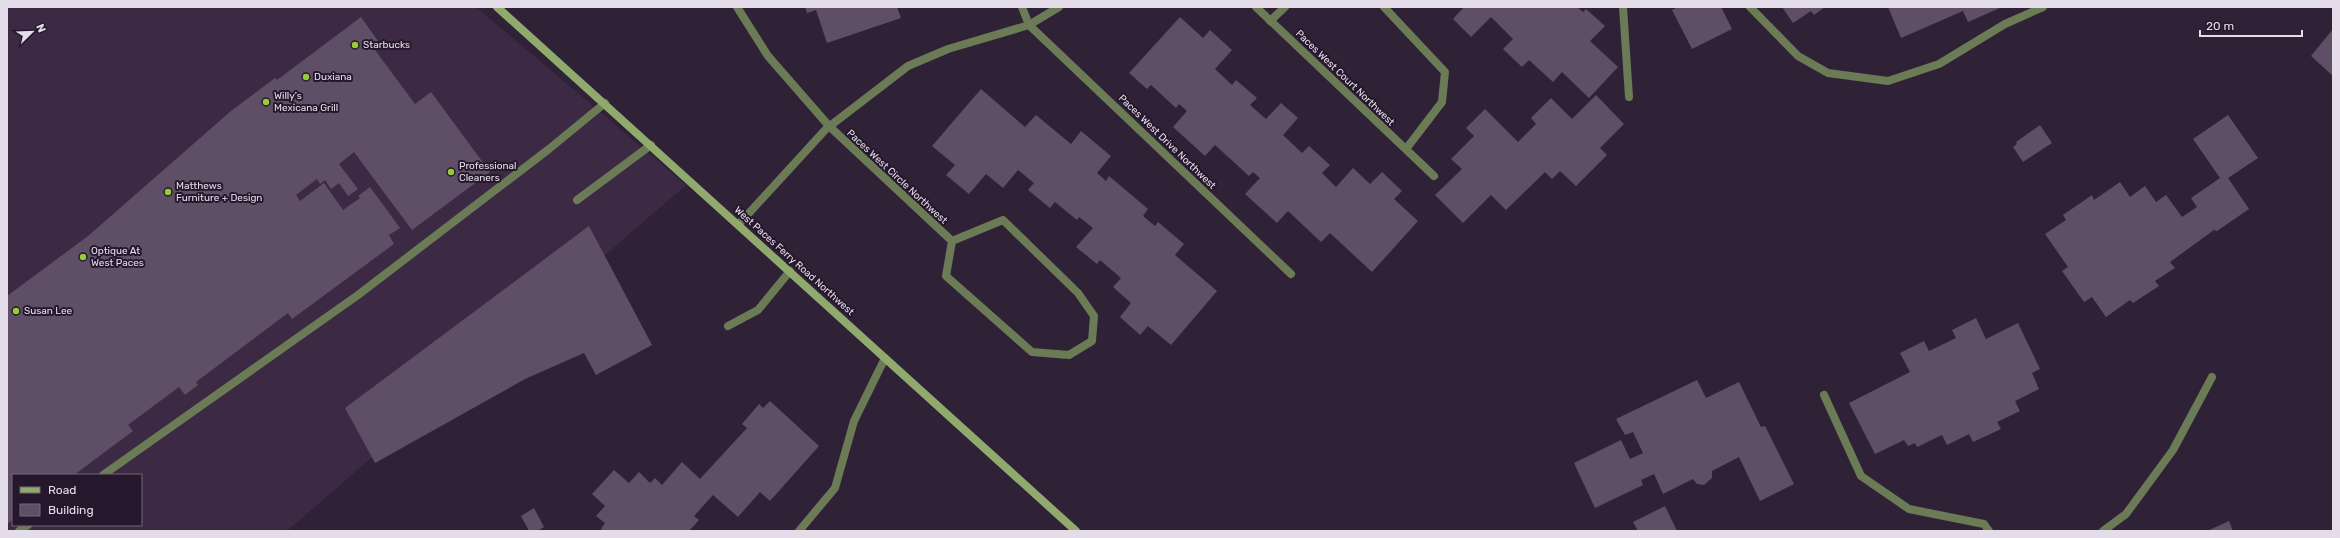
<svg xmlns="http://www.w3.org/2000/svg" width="2340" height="538" font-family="Rubik,sans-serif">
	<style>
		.built { fill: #3c2944; fill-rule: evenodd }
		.building { fill: #5f4f66 }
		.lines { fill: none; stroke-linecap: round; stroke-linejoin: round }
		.service { stroke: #6b7b55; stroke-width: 8 }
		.minor { stroke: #6b7b55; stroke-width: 8 }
		.secondary { stroke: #90aa6d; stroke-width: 8 }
		.poi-dot { fill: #97cc38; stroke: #26182c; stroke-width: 1.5 }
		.labels { text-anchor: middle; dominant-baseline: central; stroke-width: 4; stroke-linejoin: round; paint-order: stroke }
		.poi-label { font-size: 10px; fill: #e5dcea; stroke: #26182c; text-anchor: start }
		.street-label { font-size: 10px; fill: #e5dcea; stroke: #26182c }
	</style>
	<rect width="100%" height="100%" fill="#302236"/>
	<path class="built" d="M7,7H476L686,185L287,531H7ZM13,475H141V525H13Z"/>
	<path class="building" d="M805,7H897L901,18L827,43L816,10L807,13Z
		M1464,7H1577L1583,12L1586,9L1605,26L1590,41L1618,67L1589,98L1562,72L1553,82L1529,60L1522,67L1503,49L1513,39L1491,17L1471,37L1453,19Z
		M1678,7H1721L1732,29L1692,49L1672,10Z
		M1782,7H1825L1814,15L1811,11L1793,23Z
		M1888,7H2002L1968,22L1963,11L1901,38Z
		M361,17L378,41L372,46L415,104L431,92L490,172L412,230L354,152L339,164L358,189L348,196L339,183L331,189L325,180L320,184L317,179L296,195L300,201L324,183L343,210L360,198L358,196L370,187L400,228L389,235L394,244L292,319L288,313L196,382L198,385L185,395L179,387L128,425L133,431L74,475H13V520L7,524V296L88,236L231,111L275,78L277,80Z
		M1180,17L1203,38L1210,30L1232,50L1215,69L1232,85L1236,80L1257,98L1250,105L1266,119L1281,103L1298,118L1283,135L1302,153L1309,146L1330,165L1322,173L1336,187L1353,168L1370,184L1382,172L1402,191L1394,199L1418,221L1372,272L1330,233L1321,242L1288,211L1277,223L1245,194L1260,178L1253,172L1249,176L1215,145L1205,156L1173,127L1187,111L1179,104L1176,108L1151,85L1147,89L1129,73Z
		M2333,29V76L2311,56Z
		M981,89L1025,127L1036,115L1071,144L1081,131L1111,156L1097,173L1106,181L1109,176L1148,209L1143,216L1155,226L1158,222L1184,244L1175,255L1217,291L1171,345L1148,326L1140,335L1120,317L1131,303L1113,287L1121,278L1100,260L1097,264L1076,247L1093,228L1079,217L1077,220L1055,202L1050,208L1028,190L1034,183L1018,170L1003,188L986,174L969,194L946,175L955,165L932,146Z
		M1596,95L1624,124L1600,148L1607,155L1576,186L1560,171L1552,179L1545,172L1506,210L1491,195L1463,223L1435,195L1462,169L1451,159L1474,136L1466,128L1485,109L1518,142L1536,124L1531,118L1551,98L1572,119Z
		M2228,115L2258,158L2228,178L2249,209L2217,231L2214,230L2170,262L2175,268L2155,281L2159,286L2133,303L2130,300L2106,317L2092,297L2084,302L2062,271L2068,267L2045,234L2066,220L2063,215L2092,195L2094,200L2120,182L2130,197L2145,186L2156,202L2166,195L2182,217L2197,207L2191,198L2220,178L2193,139Z
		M2040,125L2052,143L2023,162L2013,147L2017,144L2016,142Z
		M589,226L652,345L596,375L584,353L525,379L375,463L345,408Z
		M1976,318L1986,339L2018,323L2040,369L2032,373L2039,389L2015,401L2020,411L1997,422L2001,429L1973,442L1969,434L1947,445L1942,435L1917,447L1915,443L1908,446L1904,440L1875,454L1849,403L1910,372L1900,353L1924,341L1929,351L1956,338L1952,330Z
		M1697,380L1706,398L1739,382L1761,427L1765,426L1794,484L1760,501L1739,457L1712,471V478L1704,485L1697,484L1693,479L1663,494L1654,474L1641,480L1643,485L1595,508L1574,463L1621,440L1630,459L1643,453L1633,432L1625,435L1616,419Z
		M770,401L819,446L770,501L760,492L738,517L713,495L694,516L699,520L689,531H603L601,529L605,523L596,516L605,506L592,494L614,470L629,483L639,472L650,483L655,478L662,485L682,462L700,479L747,428L742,424L759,404L763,408Z
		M1665,506L1677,531H1638L1633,522Z
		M534,508L544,527L537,531H529L521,516Z
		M2229,521L2233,531H2207Z"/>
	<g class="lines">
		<path class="service" d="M577,200L651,145
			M728,326L758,310L790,271
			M1824,395L1861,476L1909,509L1984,524L1989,531
			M103,475L358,295L549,149L605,103
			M19,531L28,525"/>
		<path class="minor" d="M737,7L768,56L829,126L952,241L946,276L1032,352L1069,355L1092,341L1094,316L1078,293L1003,220L952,241
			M1022,7L1029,25L1291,274
			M1256,7L1434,176
			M1384,7L1445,72L1442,102L1406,149
			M1623,7L1629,97
			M1750,7L1798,56L1828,73L1888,81L1939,64L2005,24L2043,7
			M1270,21L1285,7
			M739,224L826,129L908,66L948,49L1029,25L1059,7
			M799,531L835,488L854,421L885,358
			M2103,531L2126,514L2173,450L2212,377"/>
		<path class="secondary" d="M497,7L1076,531"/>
	</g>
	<g class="poi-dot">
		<circle cx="355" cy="45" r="4"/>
		<circle cx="306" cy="77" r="4"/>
		<circle cx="266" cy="102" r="4"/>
		<circle cx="451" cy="172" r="4"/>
		<circle cx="168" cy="192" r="4"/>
		<circle cx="83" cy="257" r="4"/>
		<circle cx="16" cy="311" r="4"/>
	</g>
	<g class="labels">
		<g class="poi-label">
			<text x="363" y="45">Starbucks</text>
			<text x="314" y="77">Duxiana</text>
			<text x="274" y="96">Willy's<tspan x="274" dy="12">Mexicana Grill</tspan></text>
			<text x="459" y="166">Professional<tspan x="459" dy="12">Cleaners</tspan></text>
			<text x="176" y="186">Matthews<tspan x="176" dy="12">Furniture + Design</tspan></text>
			<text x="91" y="251">Optique At<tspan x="91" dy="12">West Paces</tspan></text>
			<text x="24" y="311">Susan Lee</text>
		</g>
		<g class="street-label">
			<text transform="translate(1345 78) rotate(44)">Paces West Court Northwest</text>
			<text transform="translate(1167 142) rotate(44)">Paces West Drive Northwest</text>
			<text transform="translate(897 177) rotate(43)">Paces West Circle Northwest</text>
			<text transform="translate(794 261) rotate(42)">West Paces Ferry Road Northwest</text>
		</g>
	</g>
	<rect width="2340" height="538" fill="none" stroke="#e5dcea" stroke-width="16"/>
	<rect x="12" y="474" width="130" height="52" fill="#26182c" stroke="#726678"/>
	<rect x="20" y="487" width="20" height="6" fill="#90aa6d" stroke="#726678"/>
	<text x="48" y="494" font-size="12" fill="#e5dcea">Road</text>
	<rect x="20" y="504" width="20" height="12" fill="#5f4f66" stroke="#726678"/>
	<text x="48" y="514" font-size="12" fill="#e5dcea">Building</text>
	<g transform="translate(32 32) rotate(67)" stroke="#26182c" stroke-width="3" paint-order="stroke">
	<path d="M0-3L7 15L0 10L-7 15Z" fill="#e5dcea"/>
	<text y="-6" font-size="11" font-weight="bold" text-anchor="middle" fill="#e5dcea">N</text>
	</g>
	<path d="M2200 30v6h102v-6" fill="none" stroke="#e5dcea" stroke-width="2"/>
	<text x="2206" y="30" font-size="12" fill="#e5dcea" stroke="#26182c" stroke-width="3" paint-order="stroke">20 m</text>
</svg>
